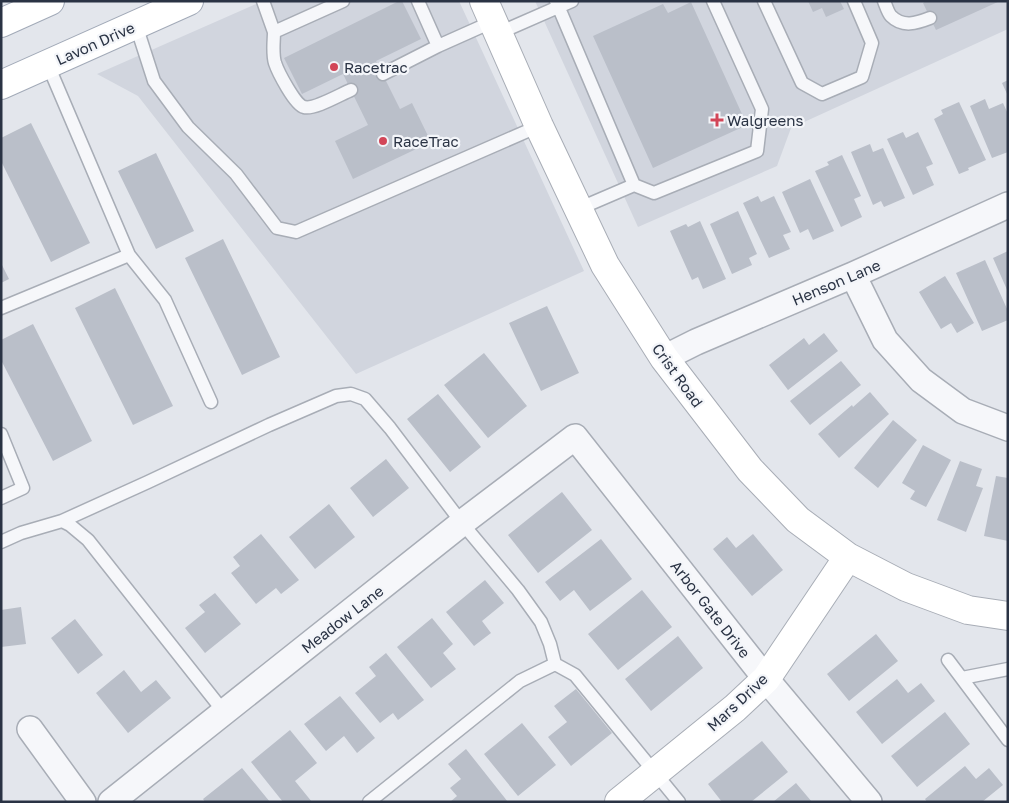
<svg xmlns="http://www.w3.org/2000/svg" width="1009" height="803" font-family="'Golos Text',sans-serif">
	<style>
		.built { fill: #d1d5de }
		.building { fill: #babfc9 }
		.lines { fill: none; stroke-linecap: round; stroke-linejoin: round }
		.lane-casing { stroke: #a8adb6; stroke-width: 15 }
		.street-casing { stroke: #a8adb6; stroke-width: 28 }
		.secondary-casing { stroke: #a8adb6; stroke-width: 30 }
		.primary-casing { stroke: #a2aab8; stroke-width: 30 }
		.lane { stroke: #f6f7fa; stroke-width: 12 }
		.street { stroke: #f6f7fa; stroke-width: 25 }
		.secondary { stroke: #fff; stroke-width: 28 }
		.primary { stroke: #fff; stroke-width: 28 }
		.poi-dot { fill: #d24658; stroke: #f3f5f9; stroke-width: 2 }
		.labels { text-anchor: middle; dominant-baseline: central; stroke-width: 4.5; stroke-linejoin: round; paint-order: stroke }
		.street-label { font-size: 15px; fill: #2a3344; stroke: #f3f5f9 }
		.poi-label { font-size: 15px; fill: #2a3344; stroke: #f3f5f9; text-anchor: start }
	</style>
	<rect width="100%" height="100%" fill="#e3e6ec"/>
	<path class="built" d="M263,1H459L584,271L356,374L138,96L97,74Z
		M535,1H1008V29L791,128L777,166L638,227Z"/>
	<path class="building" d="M399,1H402L421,39L376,61L400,109L412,103L431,142L353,179L335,141L368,125L343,74L302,94L284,58Z
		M808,1H840L844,9L826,17L822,8L813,12Z
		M926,1H1000L936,30L923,3Z
		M691,2L747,125L653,168L593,36L663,4L668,13Z
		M1008,80V96L1002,83Z
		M985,99L989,109L1003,103L1008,114V152L992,158L970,106Z
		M959,102L986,160L968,168L969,170L959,174L934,119L943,114L941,110Z
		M31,123L90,243L51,262L1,161V138Z
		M903,132L906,138L918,132L933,164L926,167L934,185L913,195L887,139Z
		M870,144L873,152L883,148L905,198L884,207L881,201L873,205L851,152Z
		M156,153L194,231L156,249L118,171Z
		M842,155L861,196L854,199L862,217L841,227L815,171L829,165L827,162Z
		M810,179L834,231L813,240L808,229L800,233L782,192Z
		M758,196L761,202L774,196L791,232L783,235L790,249L769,258L743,203Z
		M738,211L757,254L749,258L752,265L732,274L710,224Z
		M700,221L726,279L703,289L698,277L692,280L670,231L686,224L688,227Z
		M223,239L280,357L242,375L185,258Z
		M1008,251V292L993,258Z
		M985,260L1008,311V320L982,331L956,273Z
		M1,263L9,279L1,283Z
		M945,276L974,323L957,333L951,323L941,329L919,292Z
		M115,288L173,406L133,425L75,308Z
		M547,306L579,373L541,391L509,323Z
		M33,324L92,441L53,461L1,360V340Z
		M824,333L838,351L788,390L769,365L804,338L809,345Z
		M484,353L527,406L488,438L444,385Z
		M841,361L861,385L810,425L790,401Z
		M870,392L889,414L839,458L818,434L852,405L853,407Z
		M438,394L481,447L450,472L407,419Z
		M893,420L917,440L878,488L854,468Z
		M923,445L951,460L926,507L910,499L915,491L902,483Z
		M386,459L409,488L373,517L350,488Z
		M960,461L982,469L976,486L983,488L966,532L937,520Z
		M996,476L1008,478V541L984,536Z
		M562,492L592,530L538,573L508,535Z
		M329,504L355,537L315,569L289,537Z
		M261,534L299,580L281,594L276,588L256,604L231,573L240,566L233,557Z
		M753,534L783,570L752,596L713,549L727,537L736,548Z
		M601,539L632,579L590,611L574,590L560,601L545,582Z
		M485,580L504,603L482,621L491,633L474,646L446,612Z
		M642,590L672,627L618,670L588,634Z
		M215,593L241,624L205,653L185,628L205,612L199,605Z
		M21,607L26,644L1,647V610Z
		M432,618L453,644L443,653L456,669L431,688L397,647Z
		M75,619L103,655L78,674L51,638Z
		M876,634L898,661L849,701L827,674Z
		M678,636L703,668L651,711L625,679Z
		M386,653L424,700L398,720L393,713L380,723L355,693L376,676L369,667Z
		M124,670L141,692L156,680L171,698L128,733L96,693Z
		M897,679L908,693L921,683L935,701L882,744L856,712Z
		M576,689L612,733L571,766L548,737L567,722L554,706Z
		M340,696L375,738L357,753L344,736L326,751L304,724Z
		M945,712L970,744L917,787L891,756Z
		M522,723L556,765L518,796L484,754Z
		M290,730L317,763L295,781L312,802H283L251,762Z
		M762,741L788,772L751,802H722L708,784Z
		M466,749L508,802H450L457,796L450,788L461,779L448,764Z
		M965,766L976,779L989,768L1003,785L982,802H927L925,799Z
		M242,768L270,802H205L203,799Z
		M796,783L812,802H773Z"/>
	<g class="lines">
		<defs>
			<path id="lane" d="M263,1L274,32L343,1
				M418,1L438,46L494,21
				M556,1L634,185
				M764,1L802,83L822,94L862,77L872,43L854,1
				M884,1C886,6 888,13 891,16C903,28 917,23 930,18
				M136,25L154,81L188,127L236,174L277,228L296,232L539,126
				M274,32C274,41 272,53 275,63C278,72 295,105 304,107C314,110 341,94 351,90
				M499,33L572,1
				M48,65L129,255L165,300L211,402
				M383,74L438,46
				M578,209L634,185L654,193L757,151L762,109L713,1
				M1,308L129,255
				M1,434L23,488L1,498
				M62,521L148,482L269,425L336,396L351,394L365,399L390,428L462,523L518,590L541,622L550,644L555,664L575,675L679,802
				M1,542L21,533L62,521L70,525L88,540L224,712
				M948,660L1008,740
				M962,678L1008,669
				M369,802L520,681L555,664"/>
			<path id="street" d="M853,275L885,340L921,380L963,411L1008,428
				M664,358L696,342L853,275L1008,205
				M30,729L83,802
				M111,802L467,519L575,437L766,679L869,802"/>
			<path id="secondary" d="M484,1L539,126L605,265L664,358L750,470L798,520L848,557L906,587L968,610L1008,616
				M619,802L735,708L766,679L848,557"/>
			<path id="primary" d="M1,23L50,1
				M1,85L189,1"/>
		</defs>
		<use href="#lane" class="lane-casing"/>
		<use href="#street" class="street-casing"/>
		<use href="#secondary" class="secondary-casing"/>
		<use href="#primary" class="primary-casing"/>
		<use href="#lane" class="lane"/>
		<use href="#street" class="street"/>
		<use href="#secondary" class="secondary"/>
		<use href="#primary" class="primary"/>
	</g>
	<g class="poi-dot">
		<circle cx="334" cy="67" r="5"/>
		<path d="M714.5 112.5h5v5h5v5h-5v5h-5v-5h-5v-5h5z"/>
		<circle cx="383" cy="141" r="5"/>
	</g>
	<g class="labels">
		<g class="street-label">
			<text transform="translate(95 43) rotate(-24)">Lavon Drive</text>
			<text transform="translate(836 282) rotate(-23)">Henson Lane</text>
			<text transform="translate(678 375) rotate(54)">Crist Road</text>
			<text transform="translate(711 609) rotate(52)">Arbor Gate Drive</text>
			<text transform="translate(342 619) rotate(-38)">Meadow Lane</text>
			<text transform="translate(737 702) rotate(-43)">Mars Drive</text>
		</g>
		<g class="poi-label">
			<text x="344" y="67">Racetrac</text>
			<text x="727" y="120">Walgreens</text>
			<text x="393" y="141">RaceTrac</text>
		</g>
	</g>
	<rect width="1009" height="803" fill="none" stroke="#2a3344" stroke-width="5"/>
</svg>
